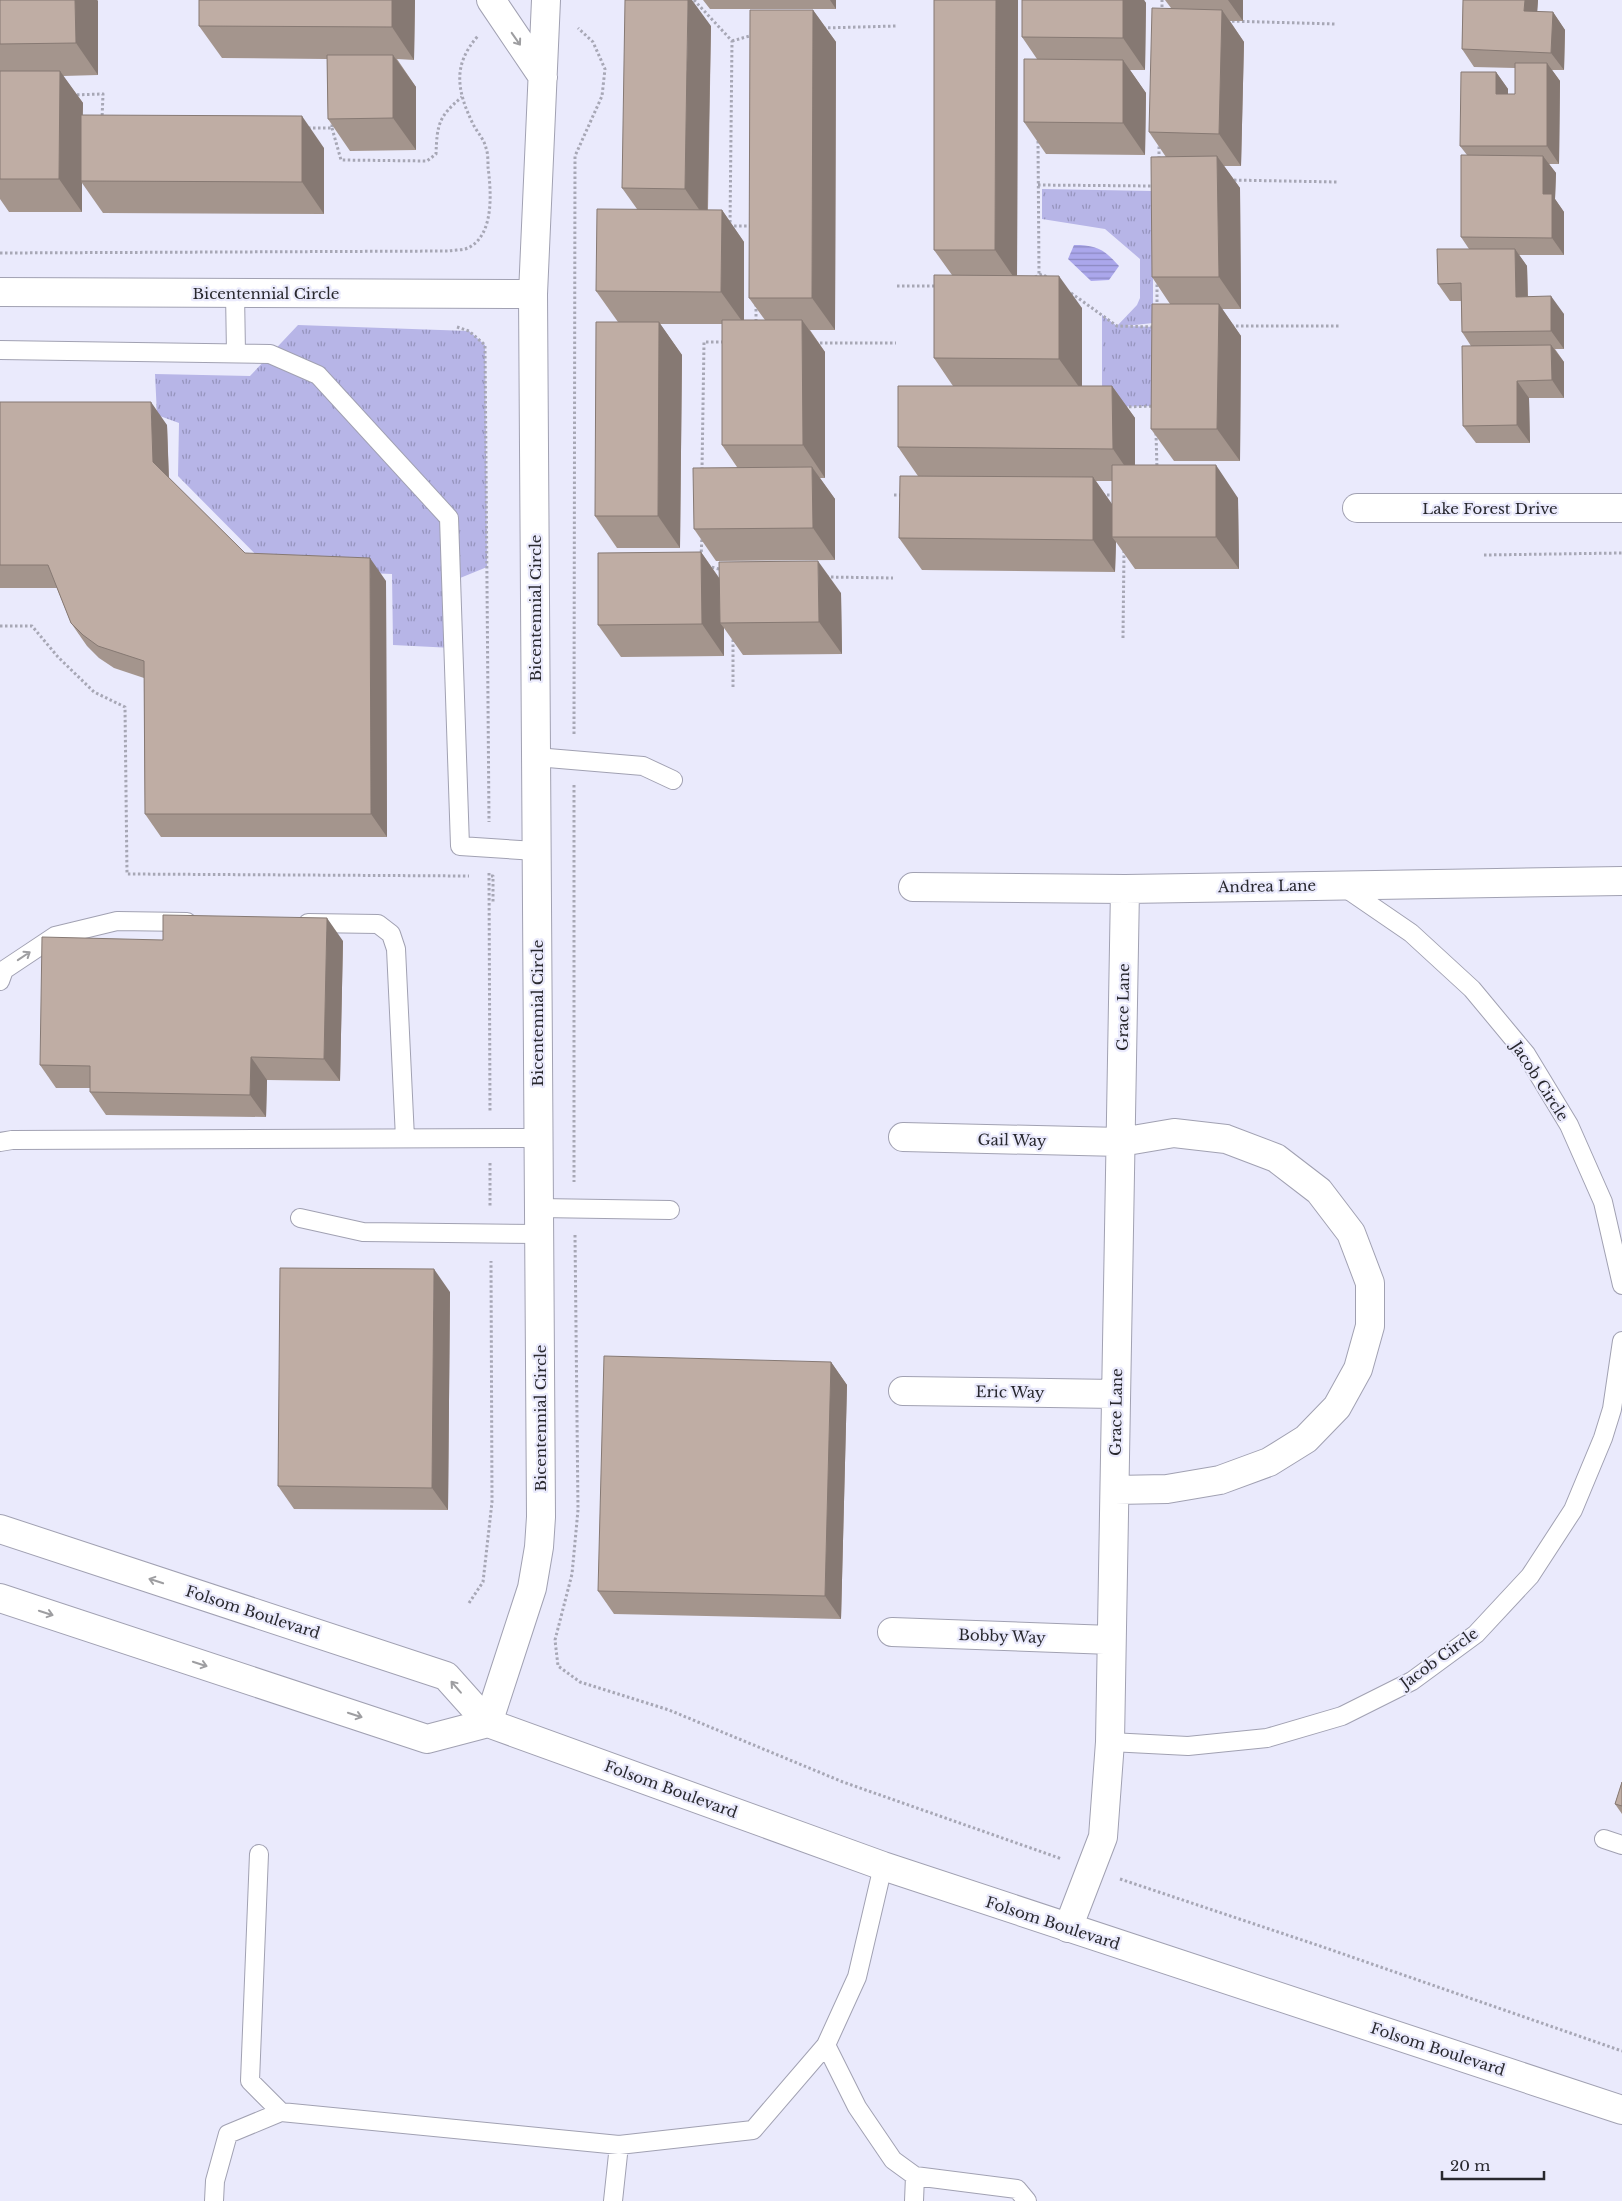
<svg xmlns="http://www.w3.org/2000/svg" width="1622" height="2201" font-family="'Libre Baskerville',serif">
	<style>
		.park { fill: url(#park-tufts) }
		.water { fill: url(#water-rules) }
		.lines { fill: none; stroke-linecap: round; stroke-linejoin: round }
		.lane-casing { stroke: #a1a1b2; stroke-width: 20 }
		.street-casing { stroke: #a1a1b2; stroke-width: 30 }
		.secondary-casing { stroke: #a1a1b2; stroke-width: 30 }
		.primary-casing { stroke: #a1a1b2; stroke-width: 30 }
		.path { stroke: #a7a7b5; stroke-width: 3; stroke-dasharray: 2.5 2.5; stroke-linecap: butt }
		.lane { stroke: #fff; stroke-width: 18 }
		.street { stroke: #fff; stroke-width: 28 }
		.secondary { stroke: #fff; stroke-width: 28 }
		.primary { stroke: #fff; stroke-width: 28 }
		.wall { fill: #a4958d; fill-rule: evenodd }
		.shaded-wall { fill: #867973 }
		.building { fill: #bfada4; stroke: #867973 }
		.oneway { stroke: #9e9ea1 }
		.labels { text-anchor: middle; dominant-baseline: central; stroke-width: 4.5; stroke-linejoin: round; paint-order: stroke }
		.street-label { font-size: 15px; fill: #28282e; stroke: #eaeafc }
	</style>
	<defs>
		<pattern id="park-tufts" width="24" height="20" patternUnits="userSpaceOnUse" patternTransform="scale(1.25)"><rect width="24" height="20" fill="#b7b5e7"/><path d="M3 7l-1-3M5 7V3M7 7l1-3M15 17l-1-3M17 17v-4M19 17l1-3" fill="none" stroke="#9593bc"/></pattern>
		<pattern id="water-rules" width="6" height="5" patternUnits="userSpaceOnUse" patternTransform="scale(1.25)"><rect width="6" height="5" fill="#aba7ec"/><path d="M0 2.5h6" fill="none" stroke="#8b88c0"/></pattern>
	</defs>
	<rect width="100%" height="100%" fill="#eaeafc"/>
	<path class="park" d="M1042,189L1153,191V323L1125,326L1157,327L1156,406L1102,407V315L1117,326L1137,305L1140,298V259L1105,229L1042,219Z
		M298,325L469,331L485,345L487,567L443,585L453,648L393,645L392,574L270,569L178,476L179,423L157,415L155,374L250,376Z"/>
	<path class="water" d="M1074,245C1096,245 1104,249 1119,266L1109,280L1091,281L1068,259Z"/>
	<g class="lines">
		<defs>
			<path id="lane" d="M235,293L236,353
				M0,350L270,354L318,375L449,518L460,846L536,851
				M536,757L643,766L673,780
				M1341,885L1411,933L1472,989L1526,1054L1569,1125L1603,1202L1622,1285
				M308,923L378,924L391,934L396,949L405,1138
				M0,981L4,970L55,936L117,921L187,922
				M0,1142L12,1140L538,1138
				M539,1208L670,1210
				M300,1218L363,1232L539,1234
				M1110,1742L1188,1746L1267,1738L1342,1716L1412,1681L1476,1634L1530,1576L1573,1510L1603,1438L1612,1409L1622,1341
				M1604,1839L1622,1845
				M259,1854L250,2081L281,2112L619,2145L753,2130L826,2045L857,1977L883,1866
				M826,2045L857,2107L893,2160L915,2176L1017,2189L1027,2201
				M214,2201L215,2181L228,2134L281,2112
				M613,2201L619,2145
				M914,2201L915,2176"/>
			<path id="street" d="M491,0L543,77
				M0,292L533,294
				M913,887L1125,889L1622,881
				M903,1137L1121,1142L1174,1133L1226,1139L1276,1158L1319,1191L1351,1233L1370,1283V1326L1358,1369L1337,1407L1306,1439L1269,1462L1220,1480L1167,1489L1115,1490
				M903,1391L1116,1394
				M892,1632L1111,1640
				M488,1723L532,1588L539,1547L541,1517L533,294L546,0
				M1068,1928L1103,1837L1110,1742L1125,889"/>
			<path id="secondary" d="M1357,508H1622"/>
			<path id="primary" d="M0,1529L446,1676L488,1723L883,1866L1622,2110
				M0,1598L427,1739L488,1723"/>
		</defs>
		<use href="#lane" class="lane-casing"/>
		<use href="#street" class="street-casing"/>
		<use href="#secondary" class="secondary-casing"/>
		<use href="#primary" class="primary-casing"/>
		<path class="path" d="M694,0L732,41L730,226H753
			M1162,12V0
			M1227,21L1335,24
			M823,28L896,26
			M732,41L753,35
			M72,95L103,94L102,119
			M308,128H332V121
			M332,128L341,160L427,161L436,154C437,124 439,116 462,97
			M1038,141L1039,275
			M1159,159V143
			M1229,180L1338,182
			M1038,185L1153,186
			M0,253L449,251C455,250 463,250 468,248C495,235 491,190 488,167C488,161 488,153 486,148C484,139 477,132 473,124C457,91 452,65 478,36
			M1035,277L1042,274L1047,277
			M897,286H936
			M1071,293L1117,326L1154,327
			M756,304V323
			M1157,307V281
			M1231,326H1340
			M457,327L469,331L485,345L489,822
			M815,343H896
			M1124,407L1156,406
			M1156,433L1157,469
			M702,470L704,342H725
			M894,495H903
			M1102,495H1116
			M1484,555L1622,553
			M701,557L702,536
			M707,566L723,570
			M826,577L893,578
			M0,626H32L58,657L94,692L125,707L127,874L469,876
			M1123,638L1124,551
			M733,687V638
			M574,734L575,156L602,96L605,69L593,42L578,28
			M574,785V1182
			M489,873L490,1112
			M491,876H493V903
			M490,1163V1207
			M575,1235L578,1510L572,1574L555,1640L558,1666L580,1682L669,1710L843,1782L1062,1859
			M469,1603L483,1582L492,1502L491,1261
			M1120,1879L1323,1947L1622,2051"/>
		<use href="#lane" class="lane"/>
		<use href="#street" class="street"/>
		<use href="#secondary" class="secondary"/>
		<use href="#primary" class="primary"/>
	</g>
	<path class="wall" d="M0,0H97L98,1V75L63,76L83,103L82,115L324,148V214L103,213L82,183V212H9L0,199Z
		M415,0L414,60L397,59L416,87V150L350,151L328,119L327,59L222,58L199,26Z
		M703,0H836V9H710Z
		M934,0H1018L1017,276L1082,308V386H1112L1135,418V465L1238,498L1239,569H1135L1116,542L1115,572L922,570L899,538L918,476L898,447L953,386L934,358L952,275L934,250ZM1096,481H1112V504Z
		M1022,0H1144L1146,3L1145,70H1130L1146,93L1145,155L1046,154L1024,122L1037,59L1022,37Z
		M1165,0H1243V21H1230L1244,42L1241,166H1224L1240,188L1241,309H1222L1241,336L1240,461H1174L1151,429L1170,304L1152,277L1166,157L1149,132L1171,8Z
		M1463,0H1538L1537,12H1553L1565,30L1564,70H1552L1560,81L1559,164H1549L1556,173L1555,199L1564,212V255H1519L1527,266L1528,296L1564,314V349H1555L1564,362V398H1529L1530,443H1476L1463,426L1471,346L1462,332L1461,301H1450L1438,284L1469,249L1461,237L1467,155L1460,146L1496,72L1508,89V94H1515V68L1474,67L1462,49Z
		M813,10L836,42L835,330H810L825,352V478H820L835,499V560L716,561L694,529L737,467L722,445V324H660L682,355L680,548H617L595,516L618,322L596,291L637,209L622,188L711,26L708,210H722L744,242V320H765L749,298Z
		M0,402L167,425L169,478L245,553L386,581L387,837H161L145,814L144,678L114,668L99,658L87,646L71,623L57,588H0Z
		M701,552L720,579L841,593L842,654L743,655L724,628V656L621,657L598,625Z
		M163,940L343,941L340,1081L267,1080L266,1117L106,1115L90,1092V1088H56L40,1065Z
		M450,1292L448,1510L294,1509L278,1486Z
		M831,1362L847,1385L841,1619L614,1614L598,1591Z
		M1622,1782V1814L1615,1804Z"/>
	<path class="shaded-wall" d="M75,0H97L98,1V75L76,43Z
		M392,0H415L414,60L392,27Z
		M688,0H692L711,26L707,221L685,189Z
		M830,0H836V9Z
		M996,0H1018L1017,282L995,250Z
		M1123,0H1144L1146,3L1145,70L1123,38Z
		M1228,0H1243V21Z
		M1525,0H1538L1536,29L1524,11Z
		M813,10L836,42L835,330L812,298Z
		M1222,10L1244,42L1241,166L1219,134Z
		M1553,12L1565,30L1564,70L1551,53Z
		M393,55L416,87V150L393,118Z
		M1123,60L1146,93L1145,155L1123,123Z
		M1547,63L1560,81L1559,164L1547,146Z
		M60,71L83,103L82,181H81L82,183V212L59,179Z
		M1496,72L1508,89V112L1496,94Z
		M302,116L324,148V214L302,182Z
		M1217,156L1240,188L1241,309L1219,277Z
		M1543,156L1556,173L1555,199L1564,212V255L1552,238L1543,194Z
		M722,210L744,242V324L721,292Z
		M1515,249L1527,266L1528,314L1516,297Z
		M1059,276L1082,308V391L1059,359Z
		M1551,296L1564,314V349L1551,331Z
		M1219,304L1241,336L1240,461L1217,429Z
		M802,320L825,352V478L803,445Z
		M659,322L682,355L680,548L658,516Z
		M1551,345L1564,362V398L1552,380Z
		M1517,381L1529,398L1530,443L1517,425Z
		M1112,386L1135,418V481L1113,449Z
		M151,402L167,425L169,485L153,462Z
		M1216,465L1238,498L1239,569L1216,537Z
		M812,467L835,499V560L813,528Z
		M1093,477L1116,510L1112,537L1116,542L1115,572L1093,540Z
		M701,552L723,584L720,623L724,628V656L702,624Z
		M370,558L386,581L387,837L371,814Z
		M818,561L841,593L842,654L819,622Z
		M327,918L343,941L340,1081L324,1059Z
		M251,1057L267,1080L266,1117L250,1095Z
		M434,1269L450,1292L448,1510L432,1488Z
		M831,1362L847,1385L841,1619L825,1596Z"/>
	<path class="building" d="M0,0H75L76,43L0,44Z
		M199,0H392V27L199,26Z
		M625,0H688L685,189L622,188Z
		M934,0H996L995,250H934Z
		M1022,0H1123V38L1022,37Z
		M1463,0H1525L1524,11L1553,12L1551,53L1462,49Z
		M1152,8L1222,10L1219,134L1149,132Z
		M750,10H813L812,298H749Z
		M327,55H393V118L328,119Z
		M1024,59L1123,60V123L1024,122Z
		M1515,63H1547V146H1460L1461,72H1496V94H1515Z
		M0,71H60L59,179H0Z
		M81,115L302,116V182L81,181Z
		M1461,155L1543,156V194H1552V238L1461,237Z
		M1217,156L1219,277H1152L1151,157Z
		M597,209L722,210L721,292L596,291Z
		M1437,249H1515L1516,297L1551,296V331L1462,332L1461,283L1438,284Z
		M934,275L1059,276V359L934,358Z
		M1152,304H1219L1217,429H1151Z
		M722,320H802L803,445H722Z
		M596,322H659L658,516H595Z
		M1551,345L1552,380L1517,381V425L1463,426L1462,346Z
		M898,386H1112L1113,449L898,447Z
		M0,402H151L153,462L245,553L370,558L371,814H145L144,661L98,646L83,635L71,623L48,565H0Z
		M1112,465H1216V537H1112Z
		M812,467L813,528L694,529L693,468Z
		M900,476L1093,477V540L899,538Z
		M701,552L702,624L598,625V553Z
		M818,561L819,622L720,623L719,562Z
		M163,915L327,918L324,1059L251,1057L250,1095L90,1092V1066L40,1065L42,937L163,940Z
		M280,1268L434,1269L432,1488L278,1486Z
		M604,1356L831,1362L825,1596L598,1591Z
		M1622,1782V1806L1615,1804Z"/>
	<defs><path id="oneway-shaft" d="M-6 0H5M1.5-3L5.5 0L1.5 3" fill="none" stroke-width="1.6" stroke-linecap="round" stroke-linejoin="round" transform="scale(1.25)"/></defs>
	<g class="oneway">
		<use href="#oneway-shaft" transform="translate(516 39) rotate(55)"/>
		<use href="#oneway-shaft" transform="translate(24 956) rotate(-34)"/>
		<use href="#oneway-shaft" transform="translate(156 1581) rotate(-162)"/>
		<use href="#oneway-shaft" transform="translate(46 1613) rotate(18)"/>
		<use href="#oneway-shaft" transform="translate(200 1664) rotate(18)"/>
		<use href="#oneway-shaft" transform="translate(456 1687) rotate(-131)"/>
		<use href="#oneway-shaft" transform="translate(355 1715) rotate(18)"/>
	</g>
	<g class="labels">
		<g class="street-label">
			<text x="266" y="293">Bicentennial Circle</text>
			<text x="1490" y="508">Lake Forest Drive</text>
			<text transform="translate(535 608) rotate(-90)">Bicentennial Circle</text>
			<text transform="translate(1267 886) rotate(-1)">Andrea Lane</text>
			<text transform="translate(1123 1007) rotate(-89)">Grace Lane</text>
			<text transform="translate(537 1013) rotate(-90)">Bicentennial Circle</text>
			<text transform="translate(1540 1081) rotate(57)">Jacob Circle</text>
			<text transform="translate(1012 1140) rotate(1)">Gail Way</text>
			<text transform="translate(1010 1392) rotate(1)">Eric Way</text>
			<text transform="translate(1116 1412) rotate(-89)">Grace Lane</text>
			<text transform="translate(540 1418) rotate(-90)">Bicentennial Circle</text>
			<text transform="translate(253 1612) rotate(18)">Folsom Boulevard</text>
			<text transform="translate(1002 1636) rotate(2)">Bobby Way</text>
			<text transform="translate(1439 1658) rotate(-36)">Jacob Circle</text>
			<text transform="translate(671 1789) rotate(20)">Folsom Boulevard</text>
			<text transform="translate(1053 1923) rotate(18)">Folsom Boulevard</text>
			<text transform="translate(1438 2049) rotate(18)">Folsom Boulevard</text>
		</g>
	</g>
	<path d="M1442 2171v8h102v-8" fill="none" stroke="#28282e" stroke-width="2.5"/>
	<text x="1450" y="2171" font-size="15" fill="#28282e" stroke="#eaeafc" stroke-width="4" paint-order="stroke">20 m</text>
</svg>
